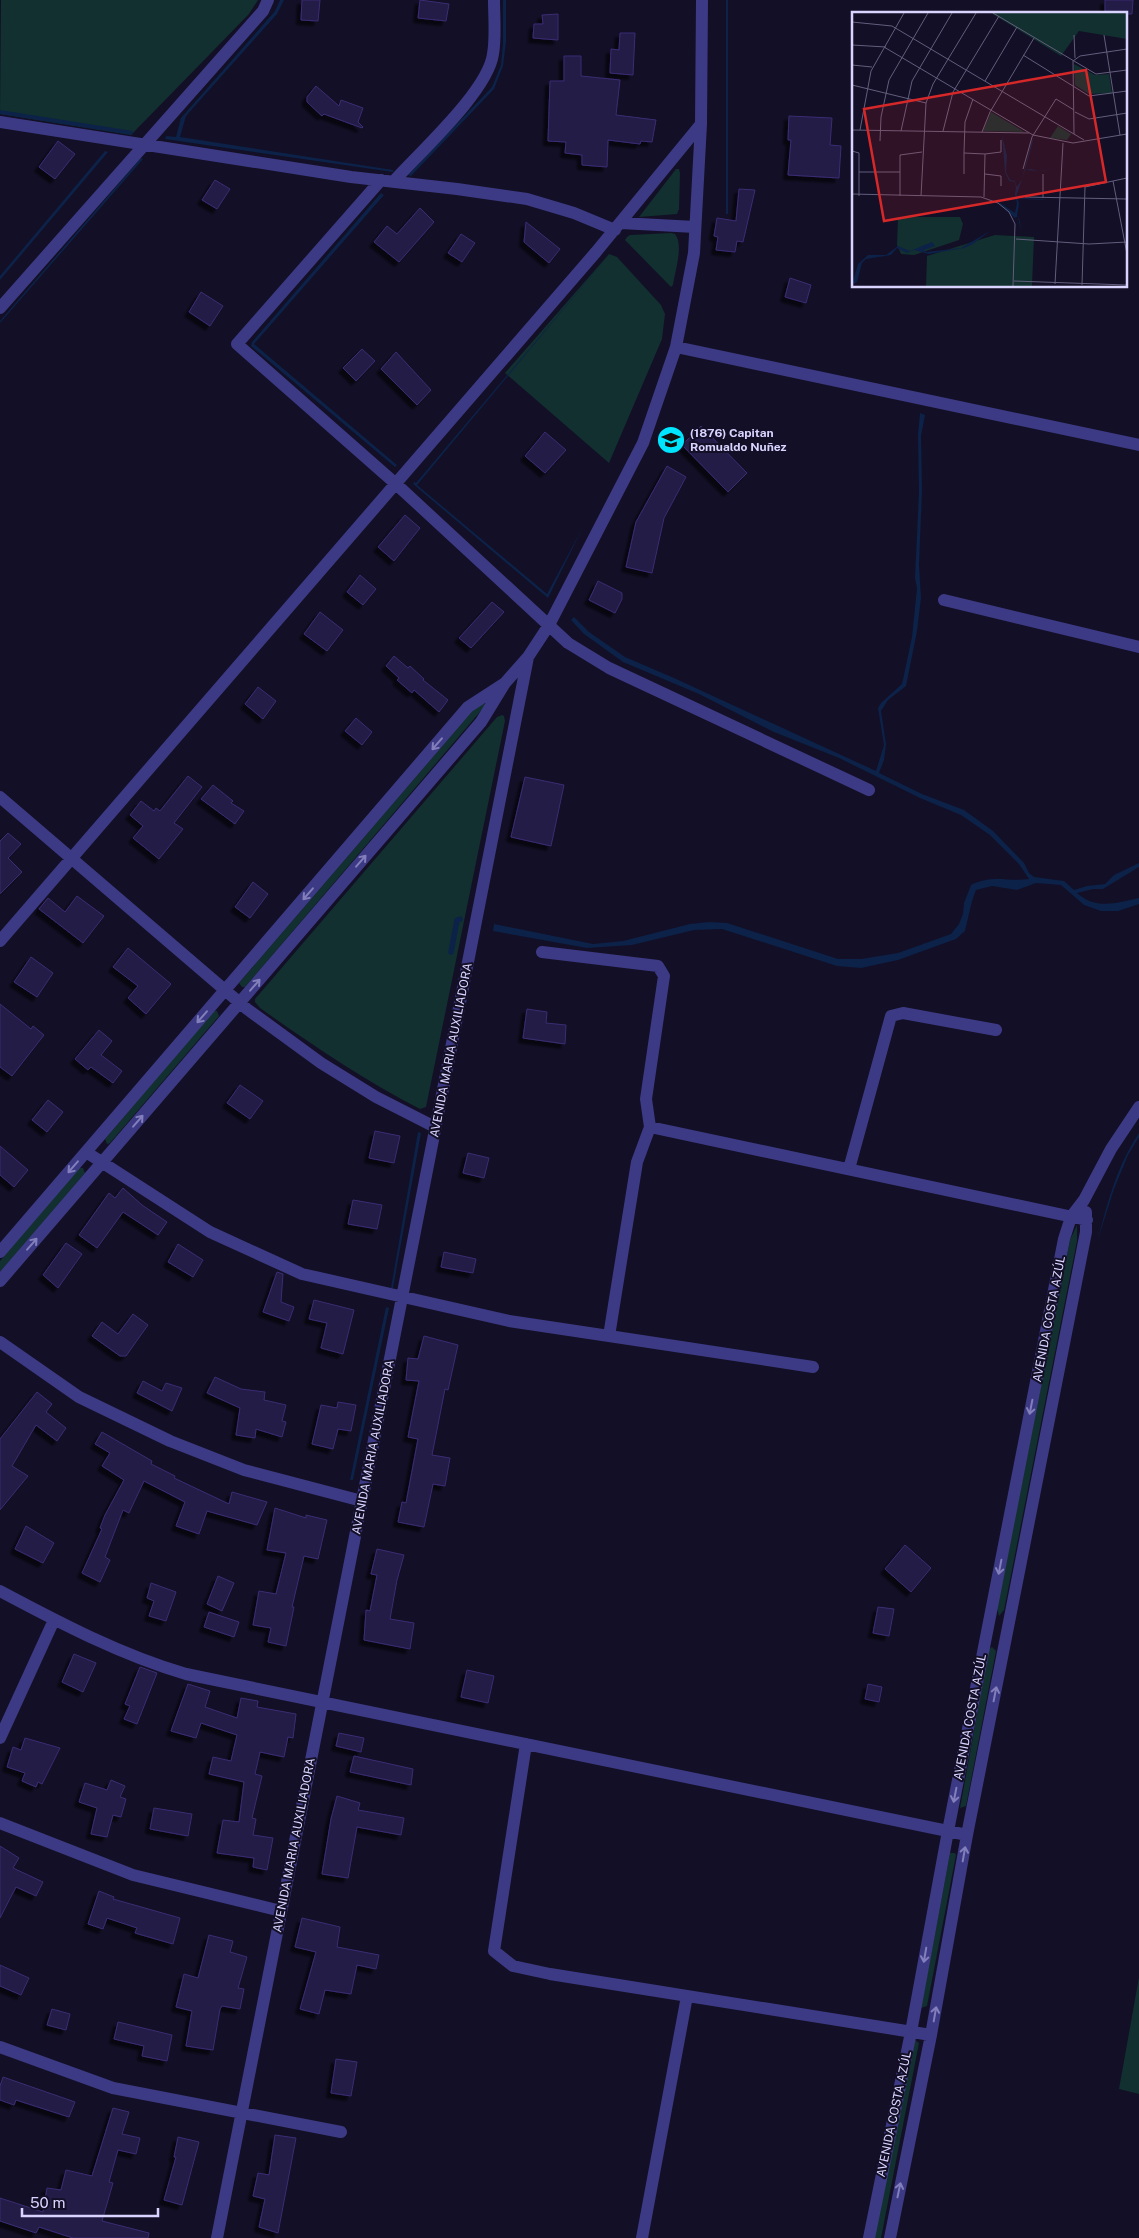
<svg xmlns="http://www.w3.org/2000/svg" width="1139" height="2238" font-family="'Public Sans',sans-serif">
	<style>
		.green { fill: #12302f }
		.water { fill: #0c2248 }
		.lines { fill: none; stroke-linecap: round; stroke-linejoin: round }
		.stream { stroke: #0c2248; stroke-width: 5.5 }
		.building { fill: #241b47; stroke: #3b2d73; filter: url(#shadow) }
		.minor { stroke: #3d3a85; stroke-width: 12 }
		.oneway { stroke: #837fbc }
		.labels { text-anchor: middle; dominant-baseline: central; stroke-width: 4; stroke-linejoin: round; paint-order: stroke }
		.poi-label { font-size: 12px; font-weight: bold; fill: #d9d4ff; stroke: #130f26; text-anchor: start }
		.street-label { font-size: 12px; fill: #d9d4ff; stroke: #130f26 }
		.inset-road { fill: none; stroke: #625e7d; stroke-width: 1 }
		.view { fill: #d62828; fill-opacity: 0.15; stroke: #d62828; stroke-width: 2.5 }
		.inset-edge { fill: none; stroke: #d9d4ff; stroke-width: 2.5 }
	</style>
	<defs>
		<filter id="shadow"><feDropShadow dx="-4.5" dy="4.5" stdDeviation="1" flood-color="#0009"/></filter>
	</defs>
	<rect width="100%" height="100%" fill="#130f26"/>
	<path class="green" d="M1,0H258L249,14L131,135L0,114Z
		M676,169H679L680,173L679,209L677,214L639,217Z
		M671,233L675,234C684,245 675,271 673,285L671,287L625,240L627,237L630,235Z
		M609,254L617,257L661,305L665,314L662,339L609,463L505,373Z
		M480,702L485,704V706L245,987H242L239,983Z
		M502,715L504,716L505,721L426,1107L420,1109C364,1080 312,1045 260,1008L255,1002V999L497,717Z
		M214,1011H217L219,1016L110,1143L107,1144L105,1139Z
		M79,1168H83L85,1173L0,1272V1261Z
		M1077,1225V1241L1004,1610L999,1616L997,1608L1070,1240Z
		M992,1647L996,1651L966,1806L960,1808L989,1649Z
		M950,1853H955L956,1855L927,2006L921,2008Z
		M1139,1977V2094L1119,2089Z
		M915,2040L919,2043L881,2238H874Z"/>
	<path class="water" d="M280,0H284L277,14L186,116L180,137L393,170V172L165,139L166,136L176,137L181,118L275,11Z
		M503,0H506V42L503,66L494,89L411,176L408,175L492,87L501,65L503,43Z
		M726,0H728V214H726Z
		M0,110L133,131L132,135L0,114Z
		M105,151L108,152L0,280V276Z
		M141,158L143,159L0,323V321Z
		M381,193L384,195L254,344L397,465L395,467L251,346L252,342Z
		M607,257L417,485L547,594L583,527L548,598L413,484L414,482L416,483Z
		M920,413L925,415L921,436L922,491L919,565L921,598L917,631L906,686L888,700L881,711L886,744L884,760L879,773L922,794L964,810L993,831L1024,863L1029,873L1034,877L1064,881L1074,890L1087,886L1105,884L1114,875L1139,863V867L1103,889H1093L1077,893C1096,910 1116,903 1139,898V904L1118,911H1101L1084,905L1061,885L1049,884L1036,883L1017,890L992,886L976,890L972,901L965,931L956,939L898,960L861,968L837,966L722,929L694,930L632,945L587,948L493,931L494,924L593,944L623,941L690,924L709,922L727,923L838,959H861L898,953L951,934L959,924L963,914L964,903L971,885C993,874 1007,882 1029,879L1019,864L990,835L961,815L920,798L839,758L774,732L699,694L623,662L584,634L571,620L574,617L589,632L625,657L674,678L876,771L884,745L878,708L881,703L902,684L912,637L917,588L915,578L919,492L918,435Z
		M418,1132L421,1133L393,1288H391Z
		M1139,1133V1137L1128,1155L1114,1189L1098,1239C1108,1201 1117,1166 1139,1133Z
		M386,1307L389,1308L353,1480H350Z"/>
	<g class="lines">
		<path class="stream" d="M451,952L457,920L460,919"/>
	</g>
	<path class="building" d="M302,0H320L318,21L301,20Z
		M420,0L449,4L446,21L418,18Z
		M1105,0H1133L1132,14H1105Z
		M558,14V40L533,38L534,24H543L542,15Z
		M620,33H635L633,75L610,73L611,49L619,50Z
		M564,56H581V76L620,80L616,115L656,120L652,142L641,141L640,144L608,140L607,167L582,165V155L565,153L566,142L548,141L550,81H564Z
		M316,86L339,106L341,100L363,108L358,122L363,127L362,128L324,114L322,116L307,102V97Z
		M789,116L832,118L830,145L841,146L839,178L788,175L791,140H788Z
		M58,141L75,154L55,179L39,167Z
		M215,180L230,189L217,209L202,200Z
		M739,189L755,190L743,242L737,241L735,252L716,250L718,237L714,236L717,218L736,221Z
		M420,208L434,222L399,262L374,242L387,226L397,234Z
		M526,222L560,249L549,263L524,242Z
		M461,234L475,243L462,262L448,253Z
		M790,278L811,285L806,303L785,297Z
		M201,292L223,306L210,326L189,312Z
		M362,349L375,361L356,381L343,368Z
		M396,352L431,390L417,405L381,369Z
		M701,426L747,473L728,492L682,445Z
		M545,432L566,450L545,473L525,456Z
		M667,466L686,477L664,518L652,573L626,567L636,522Z
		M405,515L420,528L394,561L378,547Z
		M360,575L376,589L363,605L347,592Z
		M598,581L622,593V599L615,613L589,600Z
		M492,602L504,612L471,648L459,638Z
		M320,612L343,630L327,651L304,634Z
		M394,656L408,668L410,666L424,679L423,680L448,700L439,712L414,690L412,693L397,680L399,678L386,666Z
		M258,687L276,701L263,719L245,704Z
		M356,718L372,732L362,745L345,731Z
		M188,776L202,787L174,823L183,829L159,859L133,838L143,826L130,815L141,801L154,811L156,808L160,811Z
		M525,777L564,785L551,846L511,837Z
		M213,785L233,801L231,803L244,811L235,824L201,799Z
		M8,833L21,844L8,858L22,872L0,894V841Z
		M253,882L268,894L250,918L235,907Z
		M77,896L104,916L83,943L39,909L48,898L65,912Z
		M128,948L171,984L146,1014L128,998L138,986L113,967Z
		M31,957L53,973L37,997L14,982Z
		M0,1004L31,1029L33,1026L44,1035L12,1076L0,1067Z
		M527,1009L547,1012L546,1023L566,1025L565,1044L523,1038Z
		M99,1030L112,1041L101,1055L122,1071L113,1083L91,1067L88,1070L75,1059Z
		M240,1085L263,1101L250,1119L227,1103Z
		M48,1100L63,1112L47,1132L32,1120Z
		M375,1131L400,1136L394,1163L369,1158Z
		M0,1146L28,1170L14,1187L0,1175Z
		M468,1153L489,1158L484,1178L463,1173Z
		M123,1188L142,1205L167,1222L158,1235L123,1212L97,1248L79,1235L109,1193L115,1198Z
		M353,1200L382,1205L377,1229L348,1224Z
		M66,1243L82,1254L58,1288L43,1275Z
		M178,1244L203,1260L193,1277L168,1262Z
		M444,1252L476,1259L473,1273L441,1267Z
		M277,1272L283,1274L281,1302L294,1307L289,1321L263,1312Z
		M314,1300L354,1310L343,1354L321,1348L327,1323L309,1319Z
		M133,1314L148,1325L126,1356H120L92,1336L102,1322L118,1334Z
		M424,1336L458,1345L448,1390L445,1389L432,1455L450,1458L445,1486L433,1484L424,1527L398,1522L402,1502L406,1503L418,1439L408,1437L419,1381L406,1380L408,1358L418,1359Z
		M215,1377L241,1389L265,1392L264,1400L286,1405L282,1421L286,1422L282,1437L256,1429L255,1438L236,1435L240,1408L207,1393Z
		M143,1381L162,1391L166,1383L182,1388L172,1411L137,1393Z
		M37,1392L52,1404L46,1412L66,1428L57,1441L36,1425L12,1466L28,1476L0,1510V1439Z
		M338,1402L356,1405L351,1431L338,1429L333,1449L312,1444L321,1405L337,1408Z
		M102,1432L152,1461L151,1464L175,1476L174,1478L229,1504L232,1492L267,1502L257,1525L207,1511L199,1534L176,1526L185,1502L144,1481L129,1513L123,1510L105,1557L110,1560L100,1582L82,1573L102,1529L100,1528L105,1515L124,1480L102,1466L110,1453L95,1444Z
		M275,1508L306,1518V1515L327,1520L318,1559L304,1556L292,1607H294L286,1646L268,1642L271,1628L253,1625L259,1591L276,1594L286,1553L267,1550Z
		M26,1526L54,1543L43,1563L15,1549Z
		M905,1545L931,1568L911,1592L885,1569Z
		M377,1549L404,1555L397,1580L390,1619L414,1623L410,1649L364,1640L366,1610L370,1611L377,1575L371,1574Z
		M218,1576L234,1583L222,1611L207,1604Z
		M151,1583L176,1592L166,1621L149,1616L154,1601L147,1598Z
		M878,1607L894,1609L889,1636L873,1633Z
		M209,1612L239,1622L234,1637L204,1627Z
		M74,1654L96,1663L83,1692L62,1682Z
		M140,1667L157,1673L137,1724L124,1719L130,1706L125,1704Z
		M467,1670L494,1676L488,1703L461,1697Z
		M188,1684L210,1691L205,1707L237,1718L241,1698L258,1701L257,1707L296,1714L293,1738L288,1737L284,1757L260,1752L255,1774L262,1776L252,1818L256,1819L253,1835L273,1838L267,1870L253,1867L254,1858L217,1853L223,1820L239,1822L244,1782L209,1774L213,1757L231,1761L237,1735L201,1723L196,1738L171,1731Z
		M868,1684L882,1687L879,1702L865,1699Z
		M339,1733L364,1738L361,1752L336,1746Z
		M25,1738L60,1748L42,1784L38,1782L36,1787L22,1781L25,1773L7,1767L13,1747L21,1750Z
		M354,1756L413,1769L411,1785L350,1772Z
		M111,1780L125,1786L120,1797L126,1799L121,1817L113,1815L107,1837L91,1834L97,1808L79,1802L85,1783L107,1790Z
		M337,1796L360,1803L358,1810L404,1818L401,1835L357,1827L348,1878L322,1874L331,1819Z
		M154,1808L192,1814L188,1836L150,1829Z
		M0,1846L19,1858L13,1868L43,1882L36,1896L16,1887L0,1918Z
		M99,1891L114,1897L113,1899L180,1918L173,1944L135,1933L137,1928L107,1918L103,1929L88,1924Z
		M302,1918L340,1927L337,1947L379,1955L376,1969L357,1965L351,1994L325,1990L319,2014L300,2009L316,1952L295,1947Z
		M209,1935L233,1941L230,1952L247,1957L238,1988L244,1989L240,2009L222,2006L220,2009L213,2050L186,2046L192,2011L176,2007L184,1974L198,1978Z
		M0,1965L29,1978L21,1995L0,1986Z
		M52,2009L70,2014L66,2030L47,2025Z
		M118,2022L172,2035L167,2061L142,2056L144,2046L114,2039Z
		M336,2059L357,2062L351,2096L331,2093Z
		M3,2077L75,2102L69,2117L16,2100L14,2105L0,2100V2086Z
		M113,2108L129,2112L122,2134L140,2138L136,2154L118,2150L109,2182L113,2183L102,2221L149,2233L148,2238H73L39,2227L36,2233L0,2221V2198L43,2212L47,2188L61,2190L66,2170L92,2176Z
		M275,2135L296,2138L278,2233L259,2227L265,2199L253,2196L258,2173L269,2175Z
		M178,2137L199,2142L182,2205L164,2200L176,2157H174Z"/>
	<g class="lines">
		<path class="minor" d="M0,122L351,177L457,189L527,199L574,213L615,230
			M381,180L237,344L396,484L568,643L609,668L869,790
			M394,181C420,152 488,91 493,54C496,37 494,17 494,0
			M621,223L695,227
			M0,308L263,11L268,0
			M676,347L1139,445
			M944,600L1139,647
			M0,797L247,1009L321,1063L376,1097L435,1127
			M0,941L596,252L701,124
			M542,952L658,966L664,976L646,1099L650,1127
			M86,1152L210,1232L302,1274L509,1321L609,1336L637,1162L650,1127L1087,1220
			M849,1169L891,1016L903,1013L996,1030
			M0,1252L468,707L505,683
			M0,1281L481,722L505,683L528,657L549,625L643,443L676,347L694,253L701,124L702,0
			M609,1336L813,1367
			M0,1342L79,1397L170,1441L244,1470L362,1501
			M0,1591C60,1623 121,1655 186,1674L967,1835
			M0,1738L54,1620
			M526,1744L494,1951L513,1966L550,1974L931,2035
			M0,1823L133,1875L281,1911
			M0,2047L113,2088L341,2132
			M217,2238L528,657
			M642,2238L687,1996
			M869,2238L911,2032L948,1831L1064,1239L1071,1217L1084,1200L1111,1149L1139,1107
			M890,2238L931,2035L967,1835L1086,1232V1212"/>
	</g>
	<defs><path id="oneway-shaft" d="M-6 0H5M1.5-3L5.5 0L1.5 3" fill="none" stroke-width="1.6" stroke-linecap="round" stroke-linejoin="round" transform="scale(1.25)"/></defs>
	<g class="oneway">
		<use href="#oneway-shaft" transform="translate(437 744) rotate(131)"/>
		<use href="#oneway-shaft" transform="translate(361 861) rotate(-49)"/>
		<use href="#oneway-shaft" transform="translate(308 894) rotate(131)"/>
		<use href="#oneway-shaft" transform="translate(255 985) rotate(-49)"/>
		<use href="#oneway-shaft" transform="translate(202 1017) rotate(131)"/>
		<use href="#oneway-shaft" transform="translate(138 1121) rotate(-49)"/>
		<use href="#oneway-shaft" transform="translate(73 1167) rotate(131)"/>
		<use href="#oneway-shaft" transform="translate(32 1244) rotate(-49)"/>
		<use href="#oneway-shaft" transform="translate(1031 1407) rotate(101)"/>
		<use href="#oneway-shaft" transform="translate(1000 1567) rotate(101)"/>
		<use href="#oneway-shaft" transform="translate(995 1694) rotate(-79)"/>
		<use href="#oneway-shaft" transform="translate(955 1795) rotate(101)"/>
		<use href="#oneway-shaft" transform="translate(964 1854) rotate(-80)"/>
		<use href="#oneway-shaft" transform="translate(925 1955) rotate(100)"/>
		<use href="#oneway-shaft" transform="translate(935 2014) rotate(-80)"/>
		<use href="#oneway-shaft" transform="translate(899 2190) rotate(-78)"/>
	</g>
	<defs>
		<symbol id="school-disc" viewBox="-11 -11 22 22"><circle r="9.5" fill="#00e5ff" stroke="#130f26"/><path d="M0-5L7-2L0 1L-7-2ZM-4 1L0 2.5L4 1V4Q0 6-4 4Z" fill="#111"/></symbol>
	</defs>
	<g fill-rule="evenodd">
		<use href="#school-disc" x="655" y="424" width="32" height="32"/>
	</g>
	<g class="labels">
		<g class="poi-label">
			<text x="690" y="433">(1876) Capitan<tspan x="690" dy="14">Romualdo Nuñez</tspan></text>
		</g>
		<g class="street-label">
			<text transform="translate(451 1050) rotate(-79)">AVENIDA MARIA AUXILIADORA</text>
			<text transform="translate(1049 1319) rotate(-79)">AVENIDA COSTA AZÚL</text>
			<text transform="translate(373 1447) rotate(-79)">AVENIDA MARIA AUXILIADORA</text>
			<text transform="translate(970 1717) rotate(-79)">AVENIDA COSTA AZÚL</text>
			<text transform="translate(294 1845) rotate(-79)">AVENIDA MARIA AUXILIADORA</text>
			<text transform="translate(894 2114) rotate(-78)">AVENIDA COSTA AZÚL</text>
		</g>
	</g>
	<g transform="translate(852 12)">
		<rect width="275" height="275" fill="#130f26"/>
		<path d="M139,1H275V27L227,19L209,44ZM222,52L243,63L257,62L260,81L237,82L223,73ZM139,100L171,119L172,120L131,119ZM206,114L219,122L215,128L198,126ZM46,205H108L111,212L107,228L62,243L49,242L45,233ZM143,223L182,225L180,274H74L75,244Z" fill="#12302f"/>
		<path d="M150,123L155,144L154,160L158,168L163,169L165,175L170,167L179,131L182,125L173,158L179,157L187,159L209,156L189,159L173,158L165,182L170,186L189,187L196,188L170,187L164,181L167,192L165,203L166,205L167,206L168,210L169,220L175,227L169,220L166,204L163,206L144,188L163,201L165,191L163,182L164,176L163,170L157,169L153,160ZM138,219L121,232L112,236L77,242L62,238L55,241L45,236L39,243L14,247L10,251L5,270L0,273L6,252L16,243H34L46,234L58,239L80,230L83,234L72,238L74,240L109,236Z" fill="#0c2248"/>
		<path class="inset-road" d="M141,1L244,62L275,58M0,10L40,14L232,128M222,23L223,46M252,23L268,123M0,33L34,35M32,35L181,123L221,131L275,122M171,43L237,84L275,79M0,53L20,55M133,69L165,15M0,73L74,91M121,87L113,110L112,141L133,142L132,185M223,100L237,107L275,101M0,118L177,121M8,118L19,59L52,1M49,119L60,69L100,1M91,119L101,80L147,4M130,120L138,100L182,26M222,122L221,49L228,44L275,37M28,129L29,105L37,68L76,1M0,139L7,141V184M112,141V162M133,142L149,140V128M171,157L180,125L204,87L222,98M7,160H48M133,162L149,164V174M191,162V186M261,169L275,242M0,182L129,185L146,191L157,200L163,212L161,274M48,184V143L70,140M69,184L74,91L81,72L124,1M173,185L275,187M164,227L237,232L275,230M162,269L275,273M203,272L211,131M230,273L233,175L275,166"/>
		<path class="view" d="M234,58L254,170L32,209L12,97Z"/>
		<rect width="275" height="275" class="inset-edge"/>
	</g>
	<path d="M22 2208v8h136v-8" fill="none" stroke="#d9d4ff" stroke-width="2.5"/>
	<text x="30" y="2208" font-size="15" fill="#d9d4ff" stroke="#130f26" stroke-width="4" paint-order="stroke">50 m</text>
</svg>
